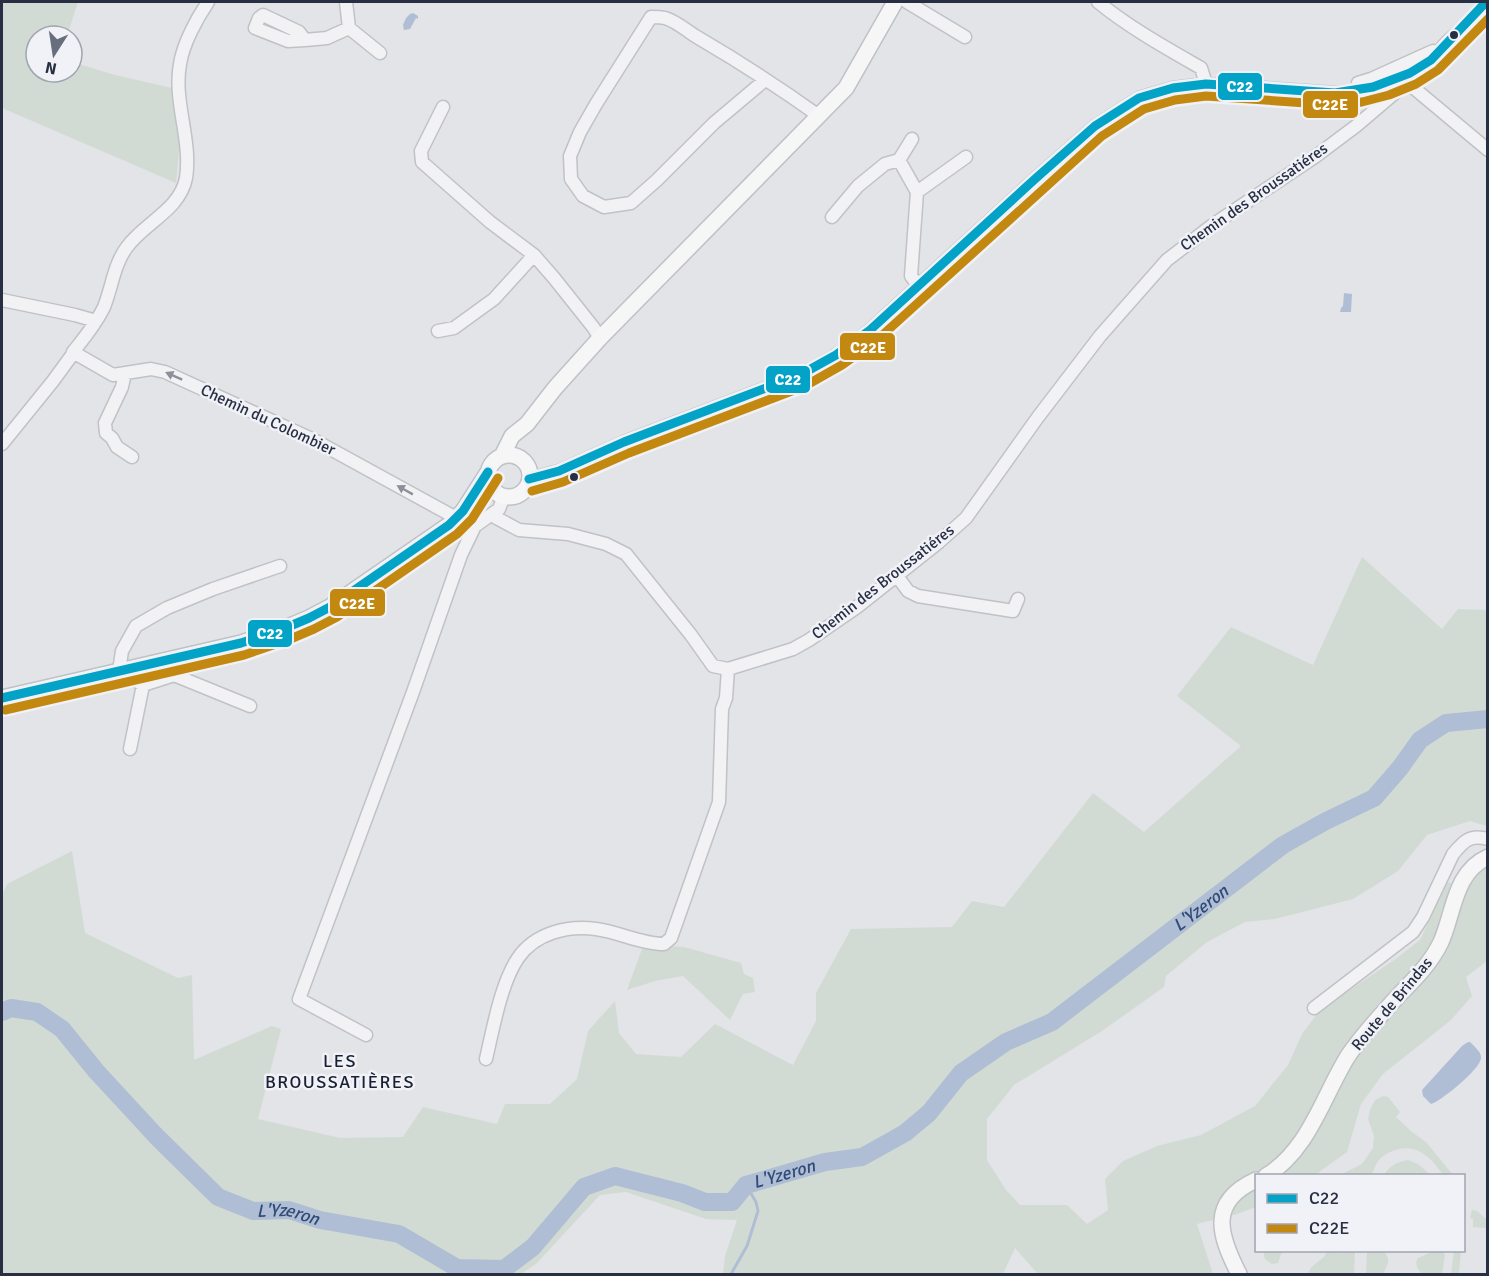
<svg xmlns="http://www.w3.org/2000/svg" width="1489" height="1276" font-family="Signika,sans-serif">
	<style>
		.green { fill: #d2dbd3 }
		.water { fill: #afbed4 }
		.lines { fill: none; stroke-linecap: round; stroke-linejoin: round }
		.stream { stroke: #afbed4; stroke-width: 3 }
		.river { stroke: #afbed4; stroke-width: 18 }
		.minor-casing { stroke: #c0c2c6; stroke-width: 15 }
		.major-casing { stroke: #bec1c6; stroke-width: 18 }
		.minor { stroke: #f2f2f4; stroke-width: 12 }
		.major { stroke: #f6f6f7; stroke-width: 15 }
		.bus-1-casing { stroke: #f0f2f7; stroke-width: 14 }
		.bus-2-casing { stroke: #f0f2f7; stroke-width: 14 }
		.bus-1 { stroke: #02a3c7; stroke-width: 9 }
		.bus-2 { stroke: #c38810; stroke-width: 9 }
		.oneway { fill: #8d909b }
		.bus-dot { fill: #282f42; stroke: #f0f2f7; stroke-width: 2 }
		.labels { text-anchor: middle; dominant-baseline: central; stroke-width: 5; stroke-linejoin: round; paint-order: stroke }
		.street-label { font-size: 16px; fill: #282f42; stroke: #f0f2f7 }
		.water-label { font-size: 18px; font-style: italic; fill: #304b78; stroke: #f0f2f7 }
		.neighbourhood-label { font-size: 18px; letter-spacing: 1.5px; fill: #1a2133; stroke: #f0f2f7 }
		.line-badge { stroke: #f0f2f7; stroke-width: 2 }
		.badge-label { font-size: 16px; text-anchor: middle; font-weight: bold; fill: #fff }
	</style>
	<rect width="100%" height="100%" fill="#e2e4e8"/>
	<path class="green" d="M2,2H78L67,36H36V72H72V62L115,75L172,88L180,141L176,183L2,108Z
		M1362,557L1442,629L1458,609L1487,610V826L1470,821L1427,835L1398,871L1353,899L1275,919L1245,922L1207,942L1166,976L1164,987L1102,1031L1014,1085L987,1119V1160L1006,1190L1020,1205H1067L1087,1224L1108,1210L1105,1179L1123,1161L1157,1146L1201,1135L1255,1106L1288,1065L1302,1034L1320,1010L1397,958L1420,940L1448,882L1465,890L1483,869L1487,867V961L1466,977L1472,996L1451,1020L1383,1074L1361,1104L1347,1152L1315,1175L1256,1176V1207L1237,1214L1197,1224L1213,1274H1038L1015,1248L1003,1274H723L725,1256L737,1220L706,1219L626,1192L600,1195L536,1264L521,1274H2V895L7,884L72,851L85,933L178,978L192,975L194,1060L272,1026L281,1029L258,1119L340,1138L403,1137L423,1107L497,1124L505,1104H550L577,1079L588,1031L615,1001L619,1033L636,1054L681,1057L715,1024L793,1065L816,1021V993L851,929L952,927L972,901L1004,907L1093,793L1144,832L1241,746L1177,696L1231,627L1313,665Z
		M669,946L684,947L741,963L744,974L753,978L755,992L743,994L730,1020L683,976L655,981L627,990L642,949Z
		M1383,1096L1388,1097L1400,1112L1396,1117L1412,1132L1426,1142L1453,1175H1443C1430,1155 1413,1140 1388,1153C1377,1159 1376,1164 1372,1175H1340L1362,1164L1373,1148L1374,1136L1368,1119L1370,1110L1375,1100Z
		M1408,1160L1418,1164L1431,1175L1383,1176C1390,1166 1396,1162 1408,1160Z
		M1472,1210L1477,1211L1487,1220V1228L1473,1227V1219L1470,1218Z
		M1436,1250L1442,1251L1445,1255L1442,1274H1422C1418,1269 1414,1265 1418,1258Z
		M1263,1251H1282L1278,1263L1272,1264L1265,1259Z
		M1327,1251L1339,1253L1355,1251L1354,1274H1308C1311,1262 1324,1262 1327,1251Z
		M1367,1251H1384C1391,1261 1388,1264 1383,1274H1366Z
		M1454,1251H1461L1459,1274H1451Z"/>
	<path class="water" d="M413,13L418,16V19L416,18L410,29L404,30L403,25L406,18L410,14Z
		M1344,293L1352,294L1351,312H1340L1341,308L1343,306Z
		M1468,1042H1470C1474,1046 1481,1052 1481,1057C1483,1067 1440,1102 1431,1104L1423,1096L1422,1090L1462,1046Z"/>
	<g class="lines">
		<path class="stream" d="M731,1274L747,1246L758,1211L756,1202L746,1185"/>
		<path class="river" id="s1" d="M2,1012L11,1008L37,1012L62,1029L96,1071L157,1137L218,1197L253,1211L289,1210L320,1220L399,1234L457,1268L504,1269L533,1247L584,1187L615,1176L682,1193L705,1202H732L746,1185L825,1162L862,1157L905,1133L929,1113L961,1073L1006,1042L1052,1022L1283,845L1326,821L1374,798L1400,768L1420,740L1446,723L1488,719"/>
		<defs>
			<path id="minor" d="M346,2L349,28L380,53
				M907,2L965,37
				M1098,2C1130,28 1166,48 1201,68L1206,84
				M305,40L288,41L255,28L259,18L263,15L299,32L305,40L327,38L349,28
				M765,80L714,123L657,180L631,203L604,207L583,196L571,179L570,156L580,132L596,104L651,17C655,17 660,17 665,18C676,21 687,31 697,37C738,61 780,88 819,116
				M1400,81L1415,89L1488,150
				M1358,83L1371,79L1433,51
				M443,107L421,151L422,162L490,222L534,255L554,278L593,327L600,338
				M912,139L899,160L917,192
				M832,217L858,186L885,164L899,160
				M919,286L911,276L917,192L966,157
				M2,300L75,315L96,321
				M438,331L454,328L494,299L534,255
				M73,352L113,375L151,369L165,372L314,440L449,514L456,519
				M125,373L122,387L105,423L106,433L112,438L117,447L132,457
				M2,444L53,381L72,355L73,352C84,338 96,324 104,307C112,287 114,264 127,247C144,223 180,210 186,178C192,140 173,101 180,64C183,44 197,18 208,2
				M529,479L559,471L624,442L800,375C826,363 847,349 869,331L1035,179L1095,126L1139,98L1173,88L1206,84L1335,93C1367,91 1406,80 1431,60C1437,55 1441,48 1447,42C1461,30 1474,17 1486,2
				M491,515L519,530L568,534L606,544L626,554L691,635L713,666L728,669L793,649L809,640L857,607L939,542L966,518L1038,417L1100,336L1167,260L1214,224L1316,156L1356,126L1396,92L1400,81L1395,68
				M897,576L908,591L918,596L1013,611L1018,599
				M250,706L174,675L143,685L119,671L122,651L136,626L167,608L213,589L280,566
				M130,749L143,685
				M1314,1008L1413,932L1423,917L1453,854C1464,841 1470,834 1488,839
				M366,1035L299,999L413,692L461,555L475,526L499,509L504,496
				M486,1059C493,1029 501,983 518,958C535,933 568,925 596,929C619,932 641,944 664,944L671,938L719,802L722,709L726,698L728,669"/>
			<path id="major" d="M488 476a21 21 0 1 1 42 0a21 21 0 1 1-42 0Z
				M502,456L512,436L527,424L555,388L600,338L846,88L895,2
				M2,698L241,643L283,629L309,618L330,607L449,525L463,511L488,472
				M1266,1176C1309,1150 1323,1096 1348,1056C1362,1035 1381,1015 1398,996C1414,980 1431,963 1441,942C1454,913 1454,872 1488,857
				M1239,1274C1219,1235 1208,1202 1256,1180"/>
		</defs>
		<use href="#minor" class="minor-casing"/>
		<use href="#major" class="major-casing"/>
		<use href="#minor" class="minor"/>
		<use href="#major" class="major"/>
		<defs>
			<path id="bus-1" d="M529,479L559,471L624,442L800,375L836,355L869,331L1035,179L1095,126L1139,98L1173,88L1206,84L1335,93L1373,87L1410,73L1431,60L1486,2
				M2,698L241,643L283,629L309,618L330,607L449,525L463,511L488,472"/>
			<path id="bus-2" d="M532,491L563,482L629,453L805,386L842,365L877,340L1102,136L1144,109L1175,100L1206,96L1335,105L1362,102L1389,95L1416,84L1438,70L1488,19
				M5,710L244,655L288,640L314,629L337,617L457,534L472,519L498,478"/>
		</defs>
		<use href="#bus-1" class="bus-1-casing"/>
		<use href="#bus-2" class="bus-2-casing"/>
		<use href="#bus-1" class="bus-1"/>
		<use href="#bus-2" class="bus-2"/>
	</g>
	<defs><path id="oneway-solid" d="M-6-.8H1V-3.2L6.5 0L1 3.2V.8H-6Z" transform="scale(1.5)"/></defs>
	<g class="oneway">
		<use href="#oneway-solid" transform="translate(174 376) rotate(-156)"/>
		<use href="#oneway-solid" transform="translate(405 490) rotate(-151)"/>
	</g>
	<g class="bus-dot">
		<circle cx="1454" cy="35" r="5"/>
		<circle cx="574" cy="477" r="5"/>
	</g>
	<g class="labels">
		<g class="street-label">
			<text transform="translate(1254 197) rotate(-35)">Chemin des Broussatiéres</text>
			<text transform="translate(268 420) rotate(25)">Chemin du Colombier</text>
			<text transform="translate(883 582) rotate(-38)">Chemin des Broussatiéres</text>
			<text transform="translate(1392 1004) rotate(-50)">Route de Brindas</text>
		</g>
		<g class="water-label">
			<text stroke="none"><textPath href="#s1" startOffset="1431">L'Yzeron</textPath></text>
			<text stroke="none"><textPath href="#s1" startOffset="927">L'Yzeron</textPath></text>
			<text stroke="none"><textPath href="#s1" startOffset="369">L'Yzeron</textPath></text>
		</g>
		<g class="neighbourhood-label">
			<text x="340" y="1061">LES<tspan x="340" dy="21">BROUSSATIÈRES</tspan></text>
		</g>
	</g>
	<g class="line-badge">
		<rect x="1217" y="72" width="46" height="29" rx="6" fill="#02a3c7"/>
		<rect x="1302" y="90" width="57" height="29" rx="6" fill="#c38810"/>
		<rect x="839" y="332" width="57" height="29" rx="6" fill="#c38810"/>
		<rect x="765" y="365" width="46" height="29" rx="6" fill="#02a3c7"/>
		<rect x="329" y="588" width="57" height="29" rx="6" fill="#c38810"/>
		<rect x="247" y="619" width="46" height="29" rx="6" fill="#02a3c7"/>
	</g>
	<g class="badge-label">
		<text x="1240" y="92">C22</text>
		<text x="1330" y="110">C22E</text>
		<text x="868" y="353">C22E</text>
		<text x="788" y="385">C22</text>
		<text x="357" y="609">C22E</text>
		<text x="270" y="639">C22</text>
	</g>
	<rect width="1489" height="1276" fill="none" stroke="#282f42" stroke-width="6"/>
	<rect x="1255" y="1174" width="210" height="78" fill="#f0f2f7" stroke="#a0a4af" stroke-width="1.5"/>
	<rect x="1267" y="1194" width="30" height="9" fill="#02a3c7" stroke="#a0a4af" stroke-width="1.5"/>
	<text x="1309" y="1204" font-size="18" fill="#282f42">C22</text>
	<rect x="1267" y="1224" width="30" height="9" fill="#c38810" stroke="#a0a4af" stroke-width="1.5"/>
	<text x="1309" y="1234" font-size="18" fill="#282f42">C22E</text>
	<g transform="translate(54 54) rotate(192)"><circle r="28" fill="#f0f2f7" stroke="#a0a4af" stroke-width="1.5"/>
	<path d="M0-4.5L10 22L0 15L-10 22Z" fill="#696e7c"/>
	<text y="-9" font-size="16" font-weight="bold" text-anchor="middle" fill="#282f42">N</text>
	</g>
</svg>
